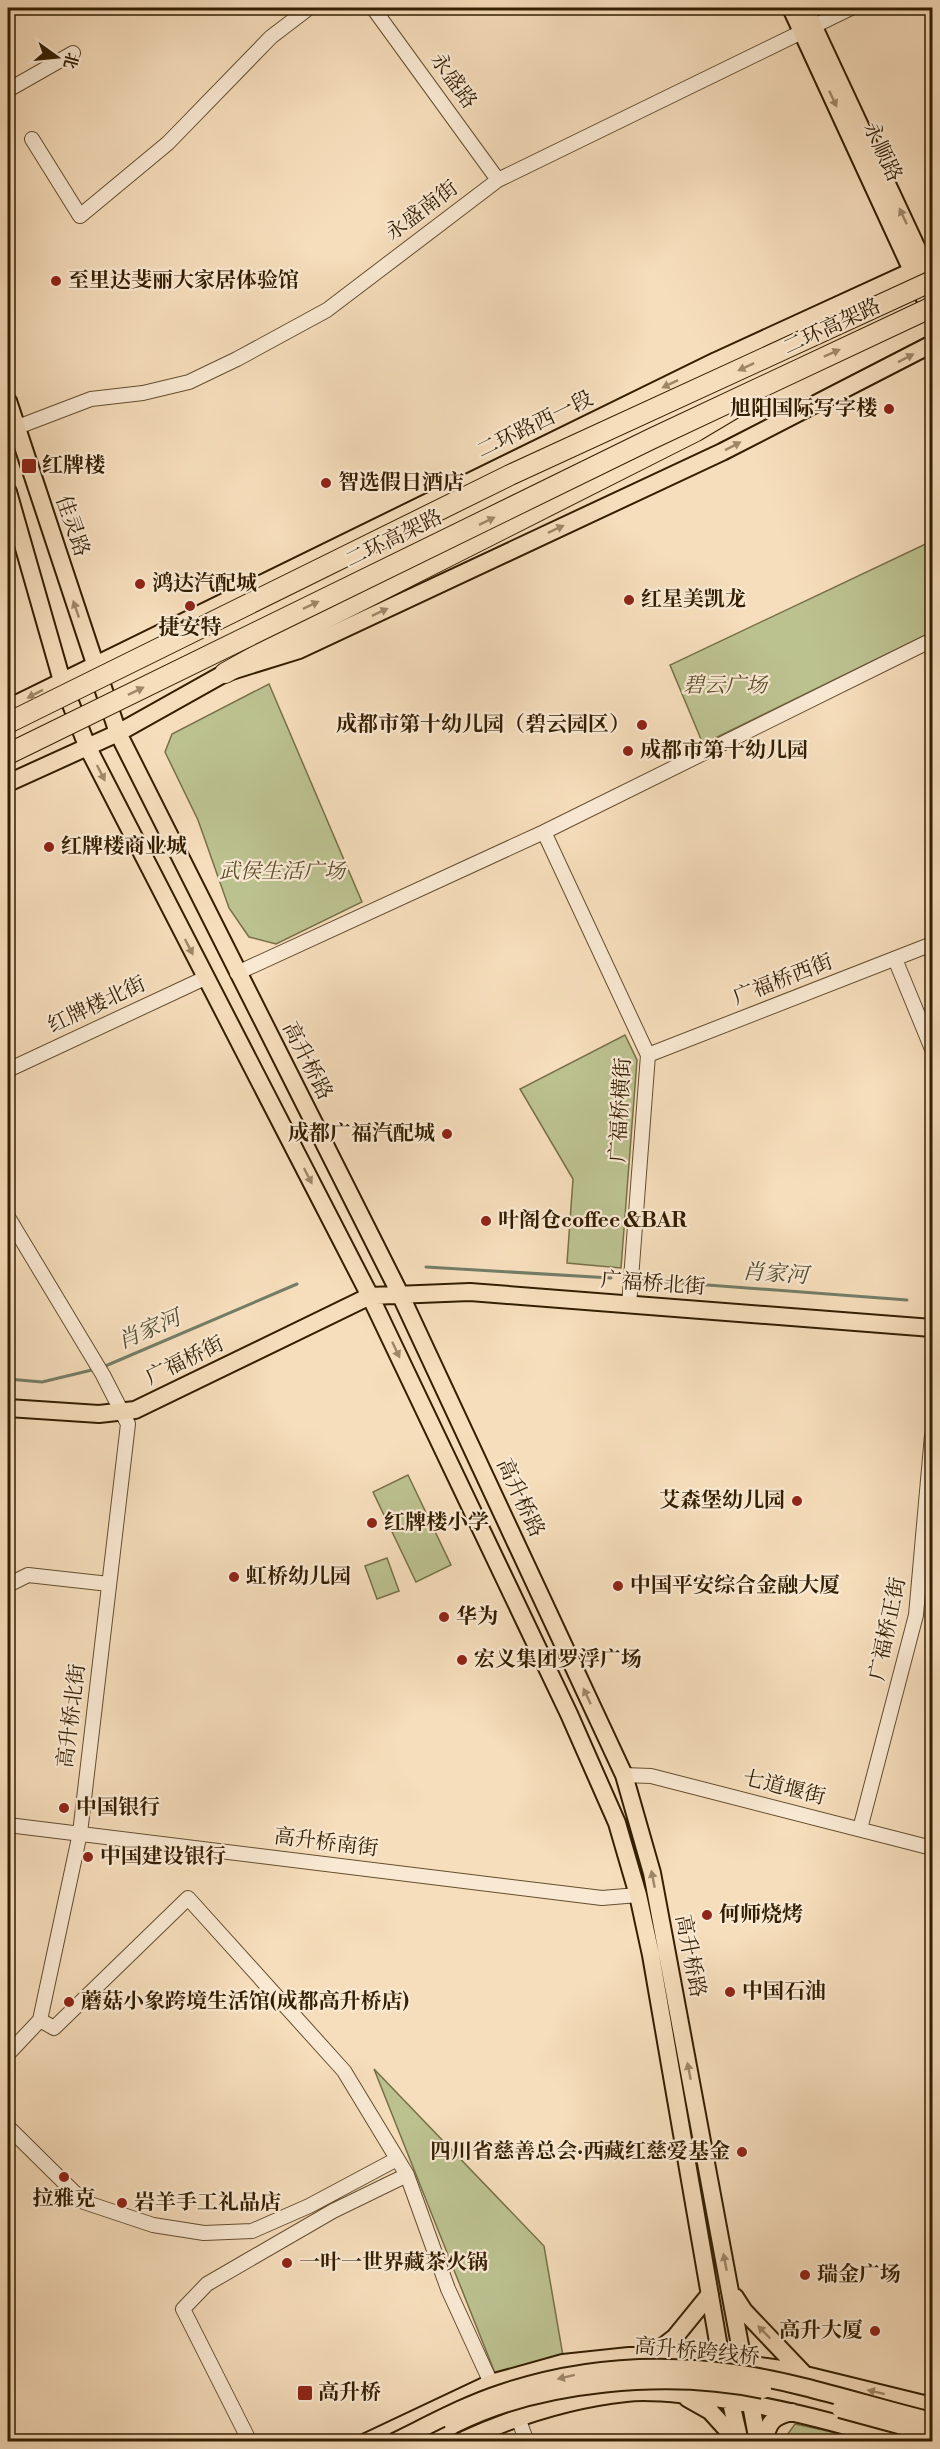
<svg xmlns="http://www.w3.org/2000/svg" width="940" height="2449" font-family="'Libre Bodoni','Noto Serif SC',serif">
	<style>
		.green { fill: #bcc190; stroke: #787048; stroke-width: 1.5 }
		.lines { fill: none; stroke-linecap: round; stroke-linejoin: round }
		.stream { stroke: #737d67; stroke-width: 3 }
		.minor-casing { stroke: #644e2f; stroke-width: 16 }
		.major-casing { stroke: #331e00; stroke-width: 20 }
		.highway-casing { stroke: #331e00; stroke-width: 22 }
		.minor { stroke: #f9e9d3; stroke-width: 14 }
		.major { stroke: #f6ddbb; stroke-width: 16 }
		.highway { stroke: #f6ddbb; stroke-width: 20 }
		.major-bridge-casing { stroke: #331e00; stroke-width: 20; stroke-linecap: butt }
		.highway-bridge-casing { stroke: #331e00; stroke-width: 22; stroke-linecap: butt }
		.major-bridge { stroke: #f6ddbb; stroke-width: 16 }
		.highway-bridge { stroke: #f6ddbb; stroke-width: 20 }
		.oneway { fill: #9e8767 }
		.poi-dot { fill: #8f2418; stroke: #f9e9d3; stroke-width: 2 }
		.labels { text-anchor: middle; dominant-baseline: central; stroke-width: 4.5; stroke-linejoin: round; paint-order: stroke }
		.street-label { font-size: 21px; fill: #331e00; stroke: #f9e9d3 }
		.poi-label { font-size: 21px; font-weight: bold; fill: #331e00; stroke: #f9e9d3; text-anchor: start }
		.park-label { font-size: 21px; font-style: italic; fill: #5c4f2b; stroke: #f9e9d3 }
		.water-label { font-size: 22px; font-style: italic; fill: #534e33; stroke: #f9e9d3 }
	</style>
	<rect width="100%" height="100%" fill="#f6ddbb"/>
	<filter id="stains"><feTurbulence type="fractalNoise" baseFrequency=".00333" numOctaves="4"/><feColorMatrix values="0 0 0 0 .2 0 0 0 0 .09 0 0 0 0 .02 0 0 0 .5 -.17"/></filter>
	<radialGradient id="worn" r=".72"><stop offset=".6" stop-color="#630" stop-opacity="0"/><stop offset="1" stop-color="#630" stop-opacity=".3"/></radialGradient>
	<path class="green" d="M932,541V632L703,744L670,665Z
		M269,684L362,902L276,944L249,937L229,908L198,820L165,752L172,734Z
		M625,1035L637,1060L621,1268L567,1263L573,1179L520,1089Z
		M408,1475L451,1565L416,1582L373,1492Z
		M387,1558L399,1591L377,1599L365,1566Z
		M374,2069L544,2246L563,2356L495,2373Z
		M795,2424L855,2437L854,2441L782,2442Z"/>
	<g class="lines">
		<path class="stream" d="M426,1267L611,1278
			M641,1280L907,1300
			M103,1367L297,1284
			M8,1379L42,1382L96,1369"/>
		<defs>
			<path id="minor" d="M373,8L498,180
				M8,10L12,8
				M8,90L73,53
				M32,139L80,216L168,143L271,37L309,8
				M15,428L91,399L143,393L189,382L237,359L327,310L498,180L851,8
				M544,832L648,1055L629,1305
				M895,959L932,1049
				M237,973L544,832L932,640
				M648,1055L932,944
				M8,1070L205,978
				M8,1217L103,1375L128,1424L80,1833L40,2020L8,2054
				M8,1585L28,1575L109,1584
				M624,1775L651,1776L932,1848
				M8,1825L602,1898L638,1895
				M860,1829L916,1615L932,1435
				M40,2020L54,2028L188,1898L344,2071L407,2175L448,2289L491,2383
				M8,2127L84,2202L153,2225L204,2233L252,2231L309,2206L397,2159
				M518,2418L527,2442
				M250,2442L183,2309L207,2284L333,2211L407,2175"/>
			<path id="major" d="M791,8L932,314
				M805,8L929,274
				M8,401L118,733L400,1294L624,1775L652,1873L758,2442
				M8,492L62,681L87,746L370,1296L569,1714L617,1823L638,1895L651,1955L721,2359L740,2442
				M8,708L716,361L932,262
				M8,783L118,733L225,673L299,650L722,452L932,344
				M8,1408L99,1414L135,1410L370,1296L470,1292L932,1328
				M735,2297L744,2311L804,2374
				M652,2355L675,2337L710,2294
				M687,2398L710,2411L738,2442
				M366,2442L491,2383L563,2363L629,2356L678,2354L781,2369L932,2406
				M459,2442C511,2418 569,2399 626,2393C650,2390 675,2394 699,2396C769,2404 836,2423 904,2442
				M765,2442C767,2422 774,2416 792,2412"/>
			<path id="highway" d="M225,673L300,631L696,431L738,406"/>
		</defs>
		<use href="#minor" class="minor-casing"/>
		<use href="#major" class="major-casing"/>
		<use href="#highway" class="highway-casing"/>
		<use href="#minor" class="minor"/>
		<use href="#major" class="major"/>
		<use href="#highway" class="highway"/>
		<defs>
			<path id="major-bridge" d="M840,2409L932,2434
				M453,2425C539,2381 669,2370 763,2390
				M394,2442C429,2425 465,2405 502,2393C579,2367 661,2362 741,2374C806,2384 869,2406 932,2421"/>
			<path id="highway-bridge" d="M8,723L510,475L932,281
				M8,754L651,439L932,307"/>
		</defs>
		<use href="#major-bridge" class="major-bridge-casing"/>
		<use href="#highway-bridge" class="highway-bridge-casing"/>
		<use href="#major-bridge" class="major-bridge"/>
		<use href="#highway-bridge" class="highway-bridge"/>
	</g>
	<defs><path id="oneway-solid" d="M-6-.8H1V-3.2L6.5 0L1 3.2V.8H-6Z" transform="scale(1.5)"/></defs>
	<g class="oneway">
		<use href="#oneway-solid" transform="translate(833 99) rotate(65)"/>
		<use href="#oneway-solid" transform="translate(903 216) rotate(-115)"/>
		<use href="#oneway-solid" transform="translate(832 353) rotate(-24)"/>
		<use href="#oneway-solid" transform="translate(906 358) rotate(-27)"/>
		<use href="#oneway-solid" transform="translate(746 367) rotate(155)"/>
		<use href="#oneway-solid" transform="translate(670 384) rotate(154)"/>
		<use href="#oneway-solid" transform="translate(733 446) rotate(-27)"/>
		<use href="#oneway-solid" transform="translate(487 521) rotate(-26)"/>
		<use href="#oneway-solid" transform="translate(556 529) rotate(-25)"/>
		<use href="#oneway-solid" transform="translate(311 605) rotate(-25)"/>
		<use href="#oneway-solid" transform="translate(76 609) rotate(-109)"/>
		<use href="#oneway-solid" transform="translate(380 612) rotate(-25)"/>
		<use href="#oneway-solid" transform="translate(136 691) rotate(-26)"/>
		<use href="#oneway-solid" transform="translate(35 694) rotate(153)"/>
		<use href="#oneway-solid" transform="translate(101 773) rotate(63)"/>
		<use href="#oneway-solid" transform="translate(189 947) rotate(63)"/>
		<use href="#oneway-solid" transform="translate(308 1176) rotate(63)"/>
		<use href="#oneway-solid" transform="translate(396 1350) rotate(65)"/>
		<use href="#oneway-solid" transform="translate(587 1696) rotate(-115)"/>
		<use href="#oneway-solid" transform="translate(653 1879) rotate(-101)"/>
		<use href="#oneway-solid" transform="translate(689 2071) rotate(-101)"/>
		<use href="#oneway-solid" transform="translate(725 2262) rotate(-101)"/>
		<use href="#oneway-solid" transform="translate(764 2332) rotate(-134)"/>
		<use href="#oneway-solid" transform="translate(566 2377) rotate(166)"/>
		<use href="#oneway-solid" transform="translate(876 2392) rotate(-166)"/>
	</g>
	<g class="poi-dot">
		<circle cx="56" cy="281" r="6"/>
		<circle cx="889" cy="409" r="6"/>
		<rect x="21" y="458" width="16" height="16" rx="3"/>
		<circle cx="326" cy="483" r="6"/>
		<circle cx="140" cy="584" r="6"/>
		<circle cx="629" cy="600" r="6"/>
		<circle cx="190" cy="606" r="6"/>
		<circle cx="642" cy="725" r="6"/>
		<circle cx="628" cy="751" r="6"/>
		<circle cx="49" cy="847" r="6"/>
		<circle cx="447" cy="1134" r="6"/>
		<circle cx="486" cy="1221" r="6"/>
		<circle cx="797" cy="1501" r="6"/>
		<circle cx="372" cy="1523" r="6"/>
		<circle cx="234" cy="1577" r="6"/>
		<circle cx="618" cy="1586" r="6"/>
		<circle cx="444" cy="1617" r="6"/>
		<circle cx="462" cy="1660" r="6"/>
		<circle cx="64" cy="1808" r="6"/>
		<circle cx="88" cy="1857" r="6"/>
		<circle cx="707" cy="1915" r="6"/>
		<circle cx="730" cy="1992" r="6"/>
		<circle cx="69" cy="2002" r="6"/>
		<circle cx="742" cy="2152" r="6"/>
		<circle cx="64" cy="2177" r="6"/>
		<circle cx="122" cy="2203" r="6"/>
		<circle cx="287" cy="2263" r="6"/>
		<circle cx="805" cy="2275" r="6"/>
		<circle cx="875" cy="2331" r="6"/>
		<rect x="297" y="2385" width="16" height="16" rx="3"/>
	</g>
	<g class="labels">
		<g class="street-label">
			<text transform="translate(453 81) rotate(54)">永盛路</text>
			<text transform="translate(882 152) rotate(65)">永顺路</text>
			<text transform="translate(422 211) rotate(-37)">永盛南街</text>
			<text transform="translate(832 327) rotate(-25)">二环高架路</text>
			<text transform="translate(535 425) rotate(-26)">二环路西一段</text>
			<text transform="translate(72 526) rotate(71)">佳灵路</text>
			<text transform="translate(394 539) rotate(-26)">二环高架路</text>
			<text transform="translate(783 980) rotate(-21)">广福桥西街</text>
			<text transform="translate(97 1005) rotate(-25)">红牌楼北街</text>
			<text transform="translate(307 1061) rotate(63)">高升桥路</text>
			<text transform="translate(621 1110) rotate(-87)">广福桥横街</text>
			<text transform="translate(653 1284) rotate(4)">广福桥北街</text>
			<text transform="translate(185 1361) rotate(-26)">广福桥街</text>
			<text transform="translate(520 1498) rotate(65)">高升桥路</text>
			<text transform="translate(888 1629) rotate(-78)">广福桥正街</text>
			<text transform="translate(72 1716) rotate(-83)">高升桥北街</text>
			<text transform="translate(784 1788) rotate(14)">七道堰街</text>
			<text transform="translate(326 1843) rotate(7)">高升桥南街</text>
			<text transform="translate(690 1956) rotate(79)">高升桥路</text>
			<text transform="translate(697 2352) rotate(5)">高升桥跨线桥</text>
		</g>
		<g class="poi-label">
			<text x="68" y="281">至里达斐丽大家居体验馆</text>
			<text x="877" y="409" text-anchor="end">旭阳国际写字楼</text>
			<text x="42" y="466">红牌楼</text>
			<text x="338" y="483">智选假日酒店</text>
			<text x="152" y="584">鸿达汽配城</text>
			<text x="641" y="600">红星美凯龙</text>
			<text x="190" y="628" text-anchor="middle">捷安特</text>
			<text x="630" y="725" text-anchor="end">成都市第十幼儿园（碧云园区）</text>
			<text x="640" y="751">成都市第十幼儿园</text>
			<text x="61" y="847">红牌楼商业城</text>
			<text x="435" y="1134" text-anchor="end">成都广福汽配城</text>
			<text x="498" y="1221">叶阁仓coffee &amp;BAR</text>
			<text x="785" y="1501" text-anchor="end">艾森堡幼儿园</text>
			<text x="384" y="1523">红牌楼小学</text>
			<text x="246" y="1577">虹桥幼儿园</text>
			<text x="630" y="1586">中国平安综合金融大厦</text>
			<text x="456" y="1617">华为</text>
			<text x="474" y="1660">宏义集团罗浮广场</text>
			<text x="76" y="1808">中国银行</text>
			<text x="100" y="1857">中国建设银行</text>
			<text x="719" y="1915">何师烧烤</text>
			<text x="742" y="1992">中国石油</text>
			<text x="81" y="2002">蘑菇小象跨境生活馆(成都高升桥店)</text>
			<text x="730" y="2152" text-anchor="end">四川省慈善总会·西藏红慈爱基金</text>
			<text x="64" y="2199" text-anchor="middle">拉雅克</text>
			<text x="134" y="2203">岩羊手工礼品店</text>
			<text x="299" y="2263">一叶一世界藏茶火锅</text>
			<text x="817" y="2275">瑞金广场</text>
			<text x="863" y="2331" text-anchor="end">高升大厦</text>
			<text x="318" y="2393">高升桥</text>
		</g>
		<g class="park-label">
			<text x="725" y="686">碧云广场</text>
			<text x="282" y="872">武侯生活广场</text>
		</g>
		<g class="water-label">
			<text transform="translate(775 1274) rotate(4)">肖家河</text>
			<text transform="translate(149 1330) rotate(-23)">肖家河</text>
		</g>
	</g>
	<rect width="940" height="2449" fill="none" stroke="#f6ddbb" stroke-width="30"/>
	<rect x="9" y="9" width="922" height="2431" fill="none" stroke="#331e00" stroke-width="3"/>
	<rect x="15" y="15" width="910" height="2419" fill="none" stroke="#331e00" stroke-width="1.5"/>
	<g transform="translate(57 57) rotate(105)" stroke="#f9e9d3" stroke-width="4.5" paint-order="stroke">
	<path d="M0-4.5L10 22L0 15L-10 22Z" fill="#331e00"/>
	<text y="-9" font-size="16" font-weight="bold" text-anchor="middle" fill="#331e00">北</text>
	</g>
	<rect width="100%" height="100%" filter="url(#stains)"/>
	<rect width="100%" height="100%" fill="url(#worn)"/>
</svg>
